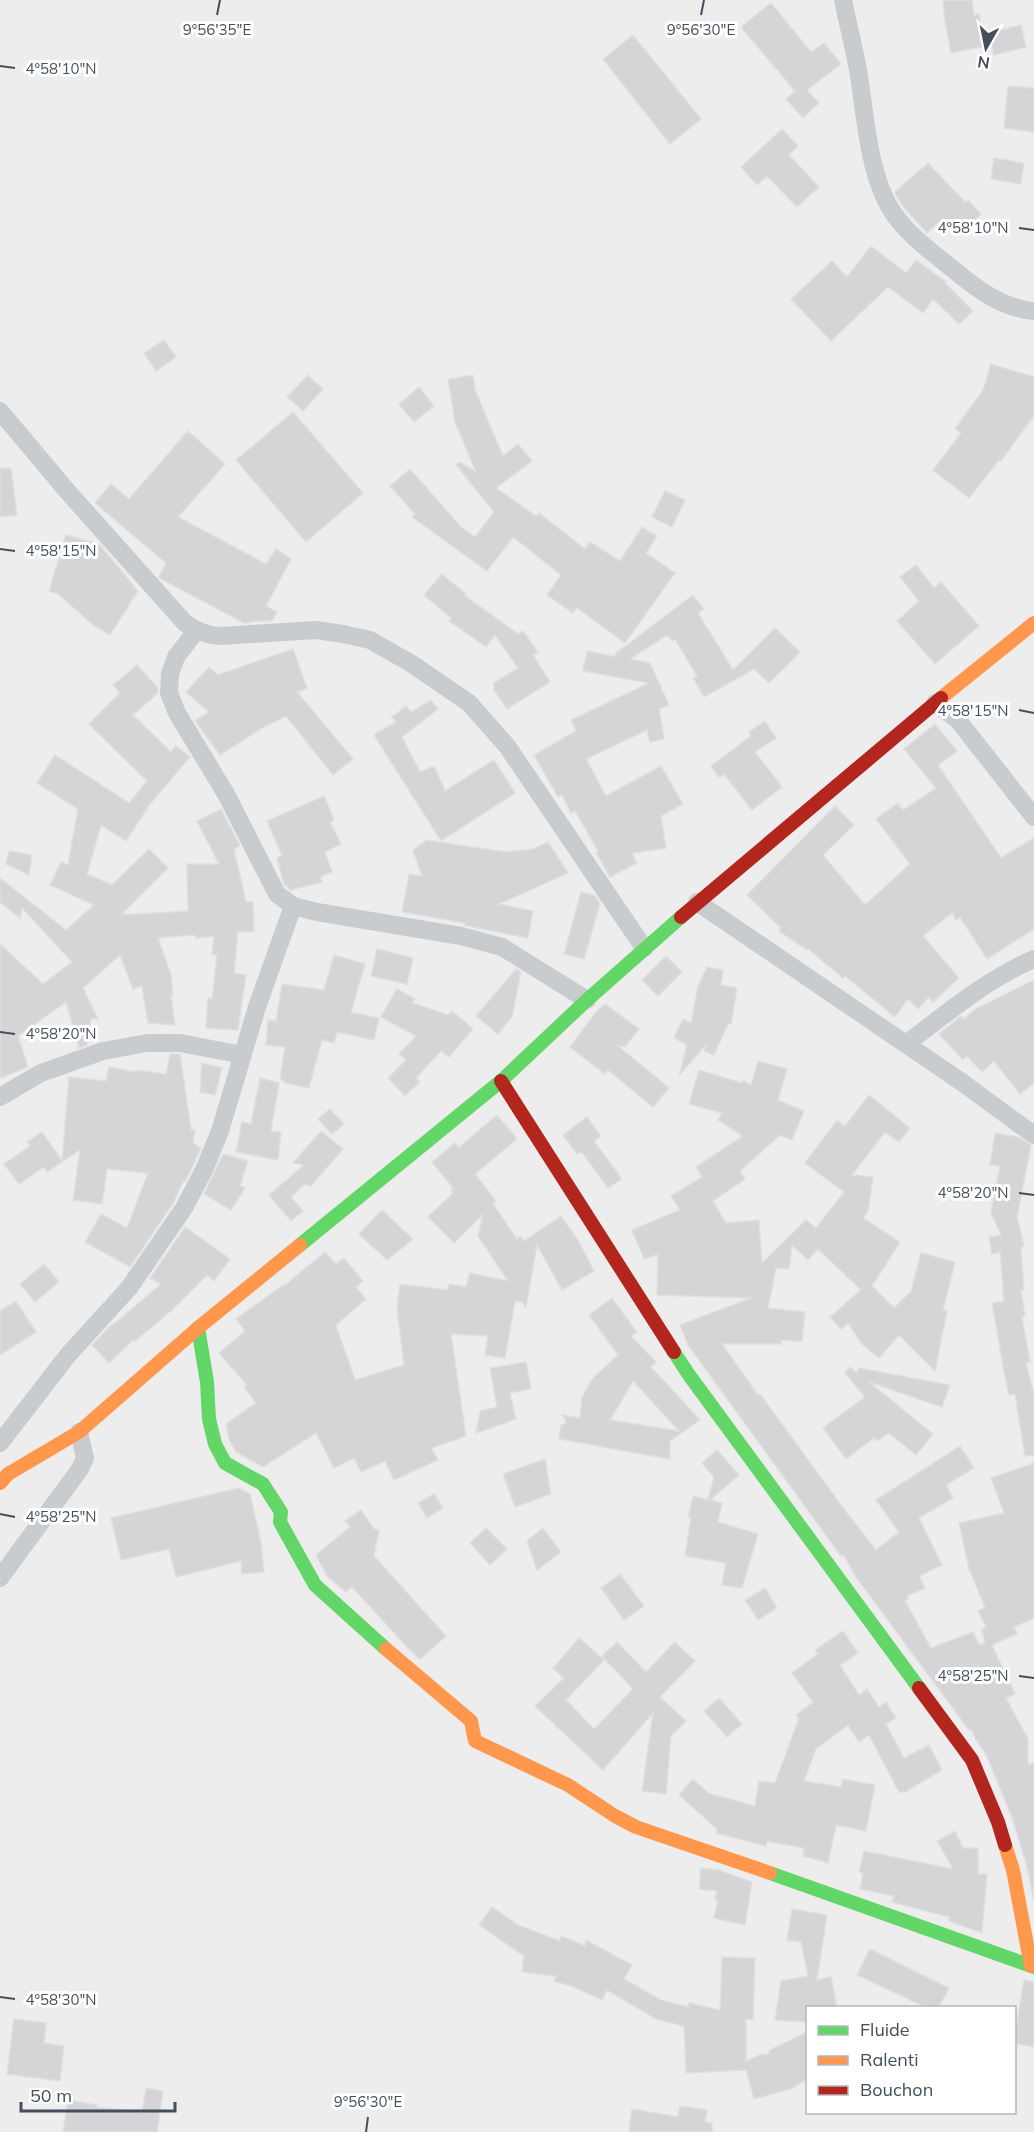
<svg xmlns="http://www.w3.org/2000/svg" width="1034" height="2132" font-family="Mulish,sans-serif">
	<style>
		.building { fill: #d5d5d7; stroke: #dfdfe0; stroke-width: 1.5; fill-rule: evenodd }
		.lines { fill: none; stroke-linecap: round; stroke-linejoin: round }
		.street { stroke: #c9ccce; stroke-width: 18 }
		.fast { stroke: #63d668; stroke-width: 14 }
		.slow { stroke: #ff974d; stroke-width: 14 }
		.jam { stroke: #b3261e; stroke-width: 14 }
		.ticks { fill: none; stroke: #444f5a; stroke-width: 2 }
		.ticks-label { font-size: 15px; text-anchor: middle; fill: #444f5a; stroke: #fff; stroke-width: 6; stroke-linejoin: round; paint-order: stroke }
	</style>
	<rect width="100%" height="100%" fill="#eeeded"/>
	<path class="building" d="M943,0H972L974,15L979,14L986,46L951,53L945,21Z
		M771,3L811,52L824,43L841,64L807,90L819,103L803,118L786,99L795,91L741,27Z
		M1021,25L1026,47L994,55L988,33Z
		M633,35L701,119L670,144L603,59Z
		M1008,86L1034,88V132L1004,128Z
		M782,129L798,146L789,155L819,187L797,207L767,176L757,185L741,167Z
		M994,158L1024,163L1021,184L991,179Z
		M928,163L965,202L968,200L981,214L959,235L943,218L927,233L902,205L897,197L895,192Z
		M871,246L906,273L916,260L946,282L945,283L973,311L959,324L933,299L923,313L888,287L831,341L791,299L832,261L847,277Z
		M164,340L176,357L156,371L144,353Z
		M991,364L1034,377V415L1001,461L999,460L969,498L933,470L961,433L955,429L983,390Z
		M308,375L323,389L303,411L287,397Z
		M473,375L475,390L503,456L518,444L532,461L496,488L536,516L539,513L585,549L590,542L620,561L642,527L657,536L646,553L675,573L625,643L577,608L573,613L547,595L561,575L513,537L487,571L412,517L415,514L390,486L410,469L461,527L475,537L494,512L456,465L460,462L476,472L455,422L448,379Z
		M419,387L434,406L414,422L399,404Z
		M293,412L363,493L306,542L236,460Z
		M188,431L225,464L178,517L266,564L276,549L291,559L266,606L277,612L272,621H256L244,623L161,579L159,577L166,563L95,503L111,484L129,499Z
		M0,468H11L17,515L0,517Z
		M665,491L685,500L672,527L652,517Z
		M66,535L99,544L138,591L110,635L92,624L58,594L49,591Z
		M916,565L934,588L941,582L979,626L935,664L897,621L919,601L900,577Z
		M442,574L466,594L464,595L518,634L523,631L538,652L533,655L550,682L507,709L494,690V683L518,668L495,635L486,647L449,621L451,618L424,595Z
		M693,595L704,609L698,613L733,670L775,628L800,652L769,683L754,669L704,697L693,678L697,676L675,639L672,641L667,635L630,659L650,663L669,705L659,709L664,739L650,742L647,730L586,759L606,796L661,766L683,804L661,816L666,848L632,853L637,863L610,877L596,852L598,851L575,811L571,813L562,795L558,797L534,755L576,731L571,720L649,683L583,671L587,651L617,657L615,654Z
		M293,649L307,688L297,692L353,759L333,775L286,716L262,728L220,755L195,721L209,712L186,692L209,667L218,675Z
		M137,665L158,688V693L133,715L171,752L176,746L190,757L150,804L126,841L101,825L87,874L112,885L149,849L168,868L121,915L188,911L187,864H219L197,821L221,809L240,846L234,849L246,902H253L254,932H238L234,973L246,975L238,1030L206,1028L208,998L212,999L217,955L212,954L214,936L196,938L195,935L158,938L171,975L173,995H171L175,1025L148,1023L142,986L133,989L120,955L83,988L98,1019H91L87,1045L79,1048L66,1002L18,1036L28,1067L0,1078V944L43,984L72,962L22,908L20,918L0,902V878L66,930L94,905L50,885L61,862L68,865L78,809L37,783L55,755L129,803L147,781L89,724L120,693L113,685Z
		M431,700L438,709L402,737L420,772L434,766L445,791L494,760L515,793L441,841L374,735L396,722L392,717L406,706L411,712Z
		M765,721L776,738L755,752L782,787L752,810L724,774L719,777L711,766L751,736L749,732Z
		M935,724L957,751L938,765L1001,858L1034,838V929L987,959L960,917L956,920L952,913L923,936L959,978L933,1002L929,997L918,1009L908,999L895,1017L845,976L843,978L808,949L807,950L779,931L781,928L747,895L835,806L854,825L823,855L865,905L910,864L876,819L898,803L903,810L936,788L904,749Z
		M324,796L334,820L330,822L341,844L325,852L332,872L320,877L322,882L291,890L284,884L277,858L282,856L267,821Z
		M427,840L505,852L533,849L548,842L568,873L499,904L533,911L528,938L472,927L464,925L465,923L402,912L409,874L422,876L413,850Z
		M9,851L32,855L29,875L6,864Z
		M581,892L595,896L600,904L584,959L564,954Z
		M377,949L413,958L407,984L371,976Z
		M334,955L365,964L351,1012L379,1018L374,1040L337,1032L334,1043L322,1040L309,1088L285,1083L280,1078L285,1047L266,1045L268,1020L276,1021L282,984L324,990Z
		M666,956L682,972L658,996L642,980Z
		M707,967L723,970L721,985L737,988L731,1024H728L714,1055L704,1051L707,1043L679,1076L687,1045L674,1038L683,1019L691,1023L698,986Z
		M516,969L521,972L512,1017L498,1034L476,1016Z
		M1034,980V1083L1020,1094L994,1061L982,1072L967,1056L963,1060L939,1034L961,1016L964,1019L974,1010Z
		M397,989L415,999L413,1003L448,1015L452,1011L473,1029L449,1057L441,1051L416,1078L420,1082L405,1096L388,1078L406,1060L399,1054L416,1036L381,1017Z
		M605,1004L639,1029L625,1047L617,1045L669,1088L653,1107L608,1070L605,1074L570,1047L596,1012Z
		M170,1054H180L191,1130H195L193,1143L201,1148L185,1182L183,1181L174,1202L130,1267L85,1242L101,1214L127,1228L148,1173L107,1169L102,1204L73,1200L80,1150L47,1172L44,1167L19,1184L4,1164L30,1146L27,1142L42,1132L62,1161L69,1077L106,1081L109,1067L136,1072V1070L166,1074Z
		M758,1061L787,1069L778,1100L804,1111L792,1140L780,1135L740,1171L745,1179L713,1201L726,1223L759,1220L762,1263L806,1220L816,1228L844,1192L805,1163L837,1120L845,1126L869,1095L910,1128L899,1142L885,1132L852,1175L873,1177L868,1211L863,1218L900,1242L872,1286L894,1308L911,1291L921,1253L955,1262L943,1310L947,1311L935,1371L899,1335L879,1358L862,1344L848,1323L841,1329L830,1317L861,1290L818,1249L808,1260L792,1245L789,1269L776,1268L768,1308L805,1312L802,1342L781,1340V1344H722L758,1395L760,1394L847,1513L876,1550L899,1532L876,1500L960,1446L974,1468L946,1485L953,1498L919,1518L942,1565L919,1576L925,1588L907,1596L908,1599L905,1601L931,1648L973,1632L979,1645L985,1643L982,1629L986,1627L978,1611L985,1607L969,1569L959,1523L1004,1513L991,1478L1034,1463V1618L1014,1627L1017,1634L992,1645L1015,1694L1006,1698L1028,1739V1765L1034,1763V1901L1027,1866L1012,1817L986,1754L976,1740L972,1730H969L856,1577L843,1554L841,1556L688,1345L680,1325L751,1298L657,1295L658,1254L644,1259L632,1230L680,1210L671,1196L702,1177L696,1167L743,1136L718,1120L722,1113L689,1104L699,1070L742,1083L743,1080L751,1085Z
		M202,1063L222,1068L215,1095L200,1092Z
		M260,1078L279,1083L271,1131L281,1132L278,1160L236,1152L242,1122L251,1124Z
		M330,1109L344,1124L332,1134L318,1119Z
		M497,1115L517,1139L475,1174L496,1201L493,1204L517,1239L520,1236L524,1241L561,1216L578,1240L594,1271L562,1290L537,1245L526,1307L522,1302L515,1301L505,1358L485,1355L488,1336L451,1334L466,1436L431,1448L438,1460L394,1480L385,1461L361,1472L354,1458L334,1468L316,1433L263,1467L236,1452L229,1439L226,1424L256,1403L244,1387L247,1385L219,1353L245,1331L236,1319L283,1285L284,1286L325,1252L336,1264L344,1258L363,1281L356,1287L366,1299L336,1325L355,1380L404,1365L397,1308L400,1284L448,1290L449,1284L466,1287L470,1273L508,1281L478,1236L483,1214L454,1243L428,1217L453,1193L451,1190L453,1188L432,1162L455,1143L459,1147Z
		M587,1117L601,1136L594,1141L622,1179L608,1188L581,1151L577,1154L563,1135Z
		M321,1131L343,1149L310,1187L306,1183L291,1197L303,1211L291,1221L269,1195L304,1165L293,1163Z
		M995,1133L1018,1137L1031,1145L1017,1217L1024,1246L1021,1247L1024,1290H1021L1025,1316L1022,1317L1030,1362L1026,1363L1034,1395V1455L1025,1456L1015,1394L1009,1395L1004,1372L992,1303L1004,1301L1000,1252L992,1254L989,1237L1001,1235L991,1213L1000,1166L990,1165Z
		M223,1154L248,1161L240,1186L245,1188L231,1210L204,1194Z
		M382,1210L413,1239L387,1260L359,1234Z
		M185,1227L230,1259L214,1281L207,1275L172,1310L135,1341L133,1340L109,1363L92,1345L112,1324L113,1325L161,1284L150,1278Z
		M44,1264L59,1282L35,1302L20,1284Z
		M612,1298L637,1332L631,1336L656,1362L651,1367L700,1420L670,1441V1459L559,1439L561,1425L566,1423L563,1415L580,1418L582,1397L593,1378L618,1355L589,1315ZM633,1381L679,1431L610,1420Z
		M16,1301L36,1332L0,1355V1311Z
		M526,1362L531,1389L510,1393L516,1419L476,1433L480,1411L497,1407L490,1368Z
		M850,1367L857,1373L859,1368L950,1385L942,1407L869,1382L933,1434L916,1455L889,1433L877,1441L874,1438L846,1459L823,1428L865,1397L845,1373Z
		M717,1450L739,1475L710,1500L722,1503L718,1522L758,1534L742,1588L722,1585L726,1563L685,1556L691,1517H688L693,1496L708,1500L714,1477L702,1463Z
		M545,1459L551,1494L515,1507L503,1474Z
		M239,1488L250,1494L261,1542L264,1572L242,1574L241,1561L176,1577L169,1549L121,1560L111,1518Z
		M434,1494L443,1508L427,1518L418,1503Z
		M361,1510L374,1529L379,1530L374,1556L446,1636L420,1659L407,1647L352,1587L346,1592L327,1576L316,1555L350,1527L345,1521Z
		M486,1528L507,1549L490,1565L470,1543Z
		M543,1528L561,1552L537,1570L527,1541Z
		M620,1574L644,1606L624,1620L601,1588Z
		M765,1588L777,1608L758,1620L745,1600Z
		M843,1631L858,1653L840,1665L859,1695L867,1689L879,1707L886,1702L896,1718L886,1724L904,1758L929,1745L942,1770L905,1792H899L869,1735L859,1742L848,1725L816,1749L804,1781L841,1787L843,1779L875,1785L866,1831L836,1825L828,1863L803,1856L804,1848L767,1841L766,1846L716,1833L717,1829L679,1795L693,1779L708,1793L755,1806L759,1781L775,1783L799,1718L796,1715L813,1702L792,1673L818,1654L815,1650Z
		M579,1638L604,1660L566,1700L594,1729L633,1689L602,1656L617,1642L646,1672L675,1642L695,1661L660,1697L686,1721L671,1736L666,1794L642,1791L653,1713L603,1770L535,1706L564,1678L553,1668Z
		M719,1698L742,1724L727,1737L704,1711Z
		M955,1831L963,1848H978V1874H987L982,1933L949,1921V1917L892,1902L894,1896L860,1889L863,1873L859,1872L864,1851L953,1869L937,1841Z
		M701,1868L719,1870L752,1882L745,1925L714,1918L718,1900H715L717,1891L699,1889Z
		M492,1907L518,1925L560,1941L561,1936L585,1946L586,1940L632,1965L624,1979L661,2000L688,2007L689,2003L720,2010L722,1957L755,1958L753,2020L746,2019V2061L762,2054H769L770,2050L807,2032V2079L793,2088L754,2099L746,2070L686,2073L684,2026L656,2019L607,1990L602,2000L574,1987L554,1981L556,1976L522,1972L524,1956L479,1925Z
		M792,1909L827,1915L817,1980L831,1977L837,2007H807V2022L775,2020L781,1981L808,1976L801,1942L787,1940Z
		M870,1949L949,1988L939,2007H925L857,1975Z
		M1024,1980L1034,1982V2047L1014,2043V2022L1017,2023Z
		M14,2019L46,2023L44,2043L64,2046L60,2081L7,2074Z
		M146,2088L163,2091L157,2132H63L68,2100L97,2105L96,2107L142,2112Z
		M680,2106L707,2110L705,2122L712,2123V2132H629L632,2109L678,2117Z"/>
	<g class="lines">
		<path class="street" d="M843,0C848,25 855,51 859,76C866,121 869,180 896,217C912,238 934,254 954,270C978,290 1002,308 1034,311
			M0,411L68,492L185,623C197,631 206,635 220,636L316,630L343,634L370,640L412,664L469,703L507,746L644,948
			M196,631L176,657L170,674L169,693L177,713L226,794L277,894L293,906L317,912L461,936L502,947L587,1000
			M935,703L957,719L1034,817
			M697,902L963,1083L1034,1135
			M906,1044C947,1013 987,979 1034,959
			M0,1097L41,1073L103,1051L147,1043H180L243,1055
			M0,1443L68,1355L129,1288L184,1208L204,1170L220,1131L257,1007L293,906
			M0,1578L80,1469L85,1458L79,1432"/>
		<path class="fast" d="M300,1245L501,1081L587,1000L681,917
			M198,1328L207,1382L209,1419L215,1444L225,1463L263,1484L281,1512L280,1522L315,1585L386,1649
			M674,1352L689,1375L919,1688
			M770,1873L1034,1967"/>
		<path class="slow" d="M941,698L1034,623
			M0,1483L8,1474L79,1432L198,1328L300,1245
			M386,1649L471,1721L475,1741L568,1785L615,1816L636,1827L770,1873
			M1005,1845L1013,1870L1031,1966"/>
		<path class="jam" d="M681,917L941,698
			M501,1081L674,1352
			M919,1688L972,1760L998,1822L1005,1845"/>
	</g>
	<path class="ticks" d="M217,15L220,0M701,15L704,0M0,66L15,68M1019,228L1034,230M0,549L15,551M1019,710L1034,713M0,1032L15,1034M1019,1193L1034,1195M0,1514L15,1517M1019,1676L1034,1678M0,1997L15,1999M366,2132L368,2117"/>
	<g class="ticks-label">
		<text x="217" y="35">9°56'35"E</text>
		<text x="701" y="35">9°56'30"E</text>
		<text x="61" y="74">4°58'10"N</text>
		<text x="973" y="233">4°58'10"N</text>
		<text x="61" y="556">4°58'15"N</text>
		<text x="973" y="716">4°58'15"N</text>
		<text x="61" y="1039">4°58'20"N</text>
		<text x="973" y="1198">4°58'20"N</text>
		<text x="61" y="1522">4°58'25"N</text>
		<text x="973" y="1681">4°58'25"N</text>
		<text x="61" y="2005">4°58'30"N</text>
		<text x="368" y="2107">9°56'30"E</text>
	</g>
	<rect x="806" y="2006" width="210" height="108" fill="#ffffff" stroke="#b4b9bd" stroke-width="1.5"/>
	<rect x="818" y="2026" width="30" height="9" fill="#63d668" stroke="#b4b9bd" stroke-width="1.5"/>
	<text x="860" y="2036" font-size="18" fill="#444f5a">Fluide</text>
	<rect x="818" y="2056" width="30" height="9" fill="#ff974d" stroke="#b4b9bd" stroke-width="1.5"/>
	<text x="860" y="2066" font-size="18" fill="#444f5a">Ralenti</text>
	<rect x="818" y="2086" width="30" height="9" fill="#b3261e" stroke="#b4b9bd" stroke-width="1.5"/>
	<text x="860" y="2096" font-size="18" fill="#444f5a">Bouchon</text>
	<g transform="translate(986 48) rotate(189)" stroke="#ffffff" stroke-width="4.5" paint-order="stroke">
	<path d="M0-4.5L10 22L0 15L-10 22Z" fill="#444f5a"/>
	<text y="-9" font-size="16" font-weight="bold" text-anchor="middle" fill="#444f5a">N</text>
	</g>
	<path d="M21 2102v9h154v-9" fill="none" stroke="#444f5a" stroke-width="3"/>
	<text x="30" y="2102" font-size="18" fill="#444f5a" stroke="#ffffff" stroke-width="4.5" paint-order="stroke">50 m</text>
</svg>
